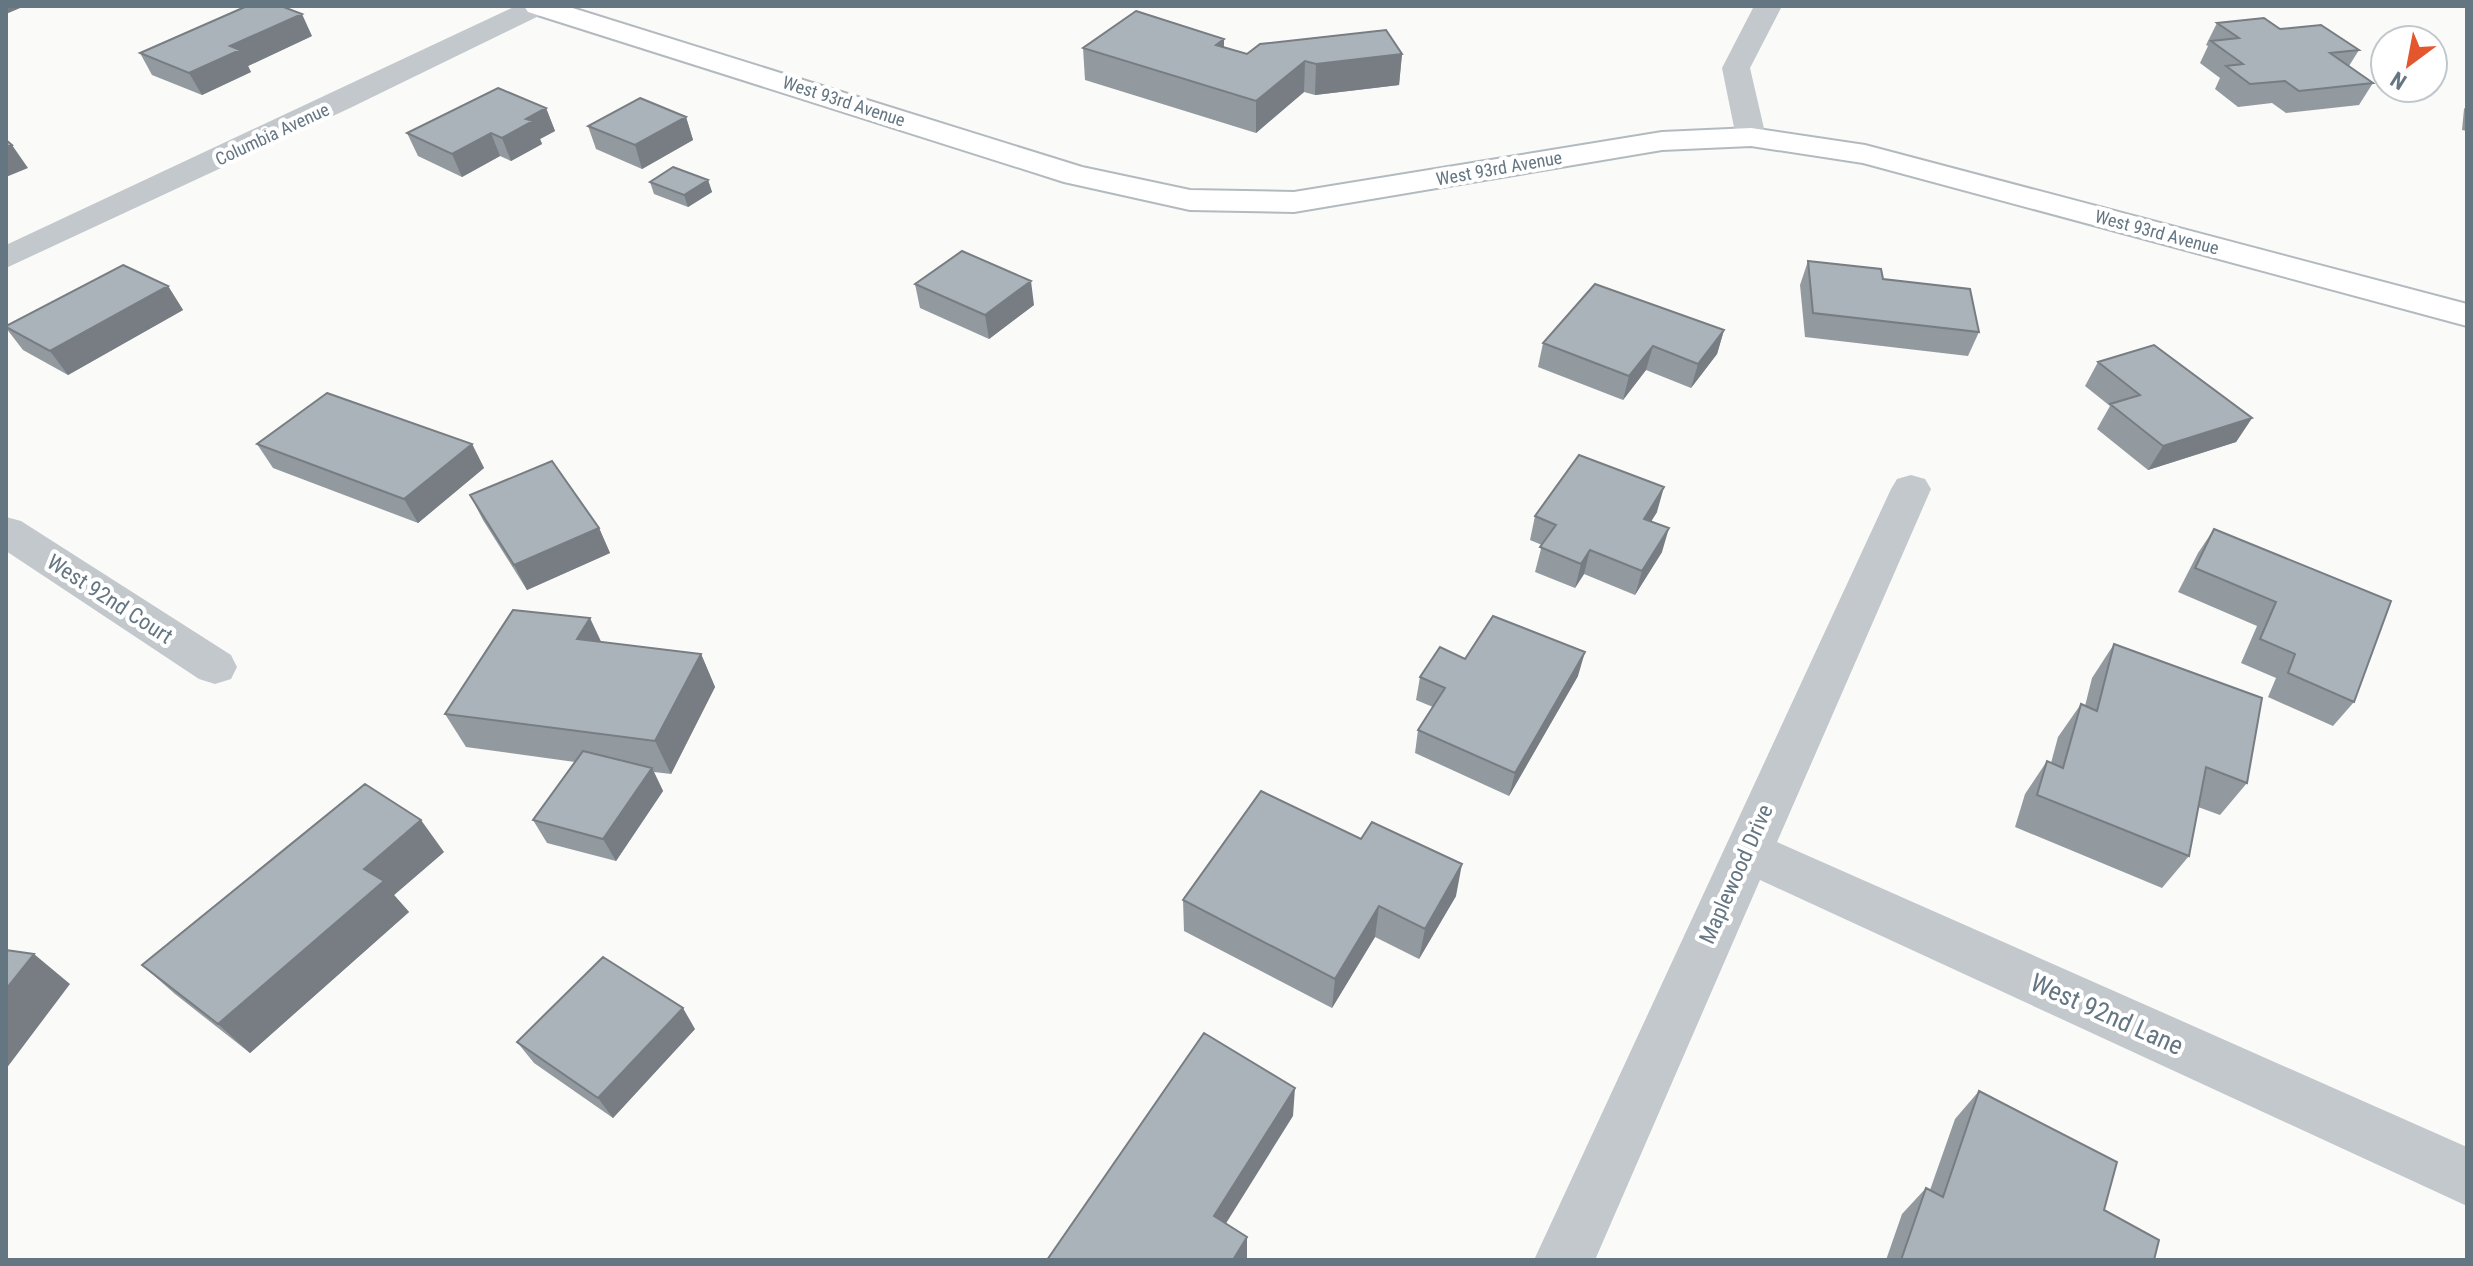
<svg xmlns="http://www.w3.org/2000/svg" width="2473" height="1266" font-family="'Roboto Condensed',sans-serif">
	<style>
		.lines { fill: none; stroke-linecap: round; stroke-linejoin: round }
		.secondary-casing { stroke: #b3babf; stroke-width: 4 }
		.street { fill: #c3c8cc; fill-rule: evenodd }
		.secondary { fill: #fff; fill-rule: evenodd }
		.wall { fill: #929a9f }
		.shaded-wall { fill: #777d82 }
		.building { fill: #aab3b9; stroke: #777d82; stroke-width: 2 }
		.labels { text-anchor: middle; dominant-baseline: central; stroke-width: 8; stroke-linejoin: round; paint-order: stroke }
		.far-street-label { font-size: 18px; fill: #657683; stroke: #fff }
		.street-label { font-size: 22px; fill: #657683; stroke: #fff }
		.near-street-label { font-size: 26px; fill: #657683; stroke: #fff }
	</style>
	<rect width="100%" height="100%" fill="#fafaf8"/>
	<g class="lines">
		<defs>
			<path id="secondary" d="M524,6H566L1082,167L1190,190L1294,192L1662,132L1751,128L1865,145L2467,304V326L1863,163L1751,146L1662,150L1294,212L1190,210L1064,182L528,12Z"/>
		</defs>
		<use href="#secondary" class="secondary-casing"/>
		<path class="street" d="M516,6H551L547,12L350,108L6,268V245Z
			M1754,6H1782L1750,68L1766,137L1762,143L1751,146L1740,143L1736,137L1722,68Z
			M1911,475L1925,479L1931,489L1777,842L2467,1147V1206L1760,880L1595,1260H1534L1891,489L1897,479Z
			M6,517L21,521L231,655L237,667L231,679L215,684L199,679L6,551Z"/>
		<use href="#secondary" class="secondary"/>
	</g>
	<path class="wall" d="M2217,23L2280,29L2359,50L2349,66L2373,83L2359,105L2286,113L2272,103L2238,107L2215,89L2220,78L2200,63L2208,46L2206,45Z
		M312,36L248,66L251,72L202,95L152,75L140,53Z
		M1224,39V47L1247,54H1402L1399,85L1315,95L1304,92L1256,133L1085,80L1083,48Z
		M2467,105V131L2462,130L2464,109Z
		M546,108L555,131L540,139L542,144L511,161L500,156L462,177L418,156L407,133Z
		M686,117L693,140L642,169L596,149L588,126Z
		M708,180L712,192L688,207L654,194L650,182Z
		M1808,261L1979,332L1968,356L1805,337L1800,285Z
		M915,284L1034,305L989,339L920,308Z
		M168,286L183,310L68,375L23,350L6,328V326Z
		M1724,330L1717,354L1691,388L1646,370L1623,400L1538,367L1543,343Z
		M2098,362L2252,418L2236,442L2148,470L2097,429L2110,406L2085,386Z
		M257,444H472L484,468L418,523L273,468Z
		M470,495L599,528L610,553L527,590L483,520Z
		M1657,512L1651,521L1662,552L1635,595L1584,574L1575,588L1535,572L1542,545L1530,540L1535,516Z
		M2214,529L2391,601L2354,702L2333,726L2268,697L2276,678L2241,663L2257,626L2178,592L2198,553Z
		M602,642L701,654L715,687L671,774L654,772L663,791L616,861L547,843L533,820L575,762L466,747L445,714Z
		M2114,644L2247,783L2220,815L2198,807L2189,856L2162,888L2015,827L2025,794L2047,761L2051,763L2058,737L2081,704L2085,706L2092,678Z
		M1465,659L1578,676L1509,796L1415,753L1418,730L1433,707L1416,700L1420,677Z
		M444,852L394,895L409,912L250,1053L175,994L142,965Z
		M1456,896L1419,959L1375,937L1332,1008L1184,931L1183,900Z
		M695,1029L613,1118L534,1063L517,1042Z
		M1979,1091L2104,1210L2154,1260H1886L1902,1214L1926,1188L1930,1190L1955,1119Z"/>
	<path class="shaded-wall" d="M6,6H25L6,14Z
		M302,14L312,36L248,66L251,72L202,95L189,73L230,46Z
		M1224,39V70L1216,45Z
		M1402,54L1399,85L1315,95L1316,64Z
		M1305,61L1304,92L1256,133V101Z
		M546,108L555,131L540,139L542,144L511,161L502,138L526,119Z
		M686,117L693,140L642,169L635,145Z
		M491,133L500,156L462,177L452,154Z
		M12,145L28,168L6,177V147Z
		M708,180L712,192L688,207L684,195Z
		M1031,281L1034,305L989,339L985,315Z
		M168,286L183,310L68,375L50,351Z
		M1724,330L1717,354L1691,388L1698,364Z
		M1653,346L1646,370L1623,400L1629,376Z
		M2252,418L2236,442L2148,470L2163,446Z
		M472,444L484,468L418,523L404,499Z
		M1664,487L1657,512L1638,543L1644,519Z
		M599,528L610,553L527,590L514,565Z
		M1669,528L1662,552L1635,595L1642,571Z
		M1590,550L1584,574L1575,588L1581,564Z
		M590,618L606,652L577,639Z
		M1585,652L1578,676L1509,796L1515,773Z
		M701,654L715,687L671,774L655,741Z
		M652,768L663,791L616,861L603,839Z
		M421,820L444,852L394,895L409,912L250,1053L218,1024L364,869Z
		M1462,864L1456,896L1419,959L1425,929Z
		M1379,906L1375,937L1332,1008L1335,979Z
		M34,954L70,984L6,1069V989Z
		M683,1008L695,1029L613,1118L598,1098Z
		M1295,1088L1293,1116L1215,1241L1214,1216Z
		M1247,1237V1260H1233Z"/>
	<path class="building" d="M247,6H281L302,14L230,46L240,50L189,73L140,53Z
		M1136,11L1224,39L1216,45L1247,54L1260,44L1386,30L1402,54L1316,64L1305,61L1256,101L1083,48Z
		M2264,18L2280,29L2321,25L2359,50L2330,53L2373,83L2299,91L2285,81L2250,84L2226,66L2243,64L2211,41L2239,38L2217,23Z
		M498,88L546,108L526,119L533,121L502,138L491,133L452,154L407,133Z
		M640,98L686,117L635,145L588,126Z
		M6,140L12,145L6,147Z
		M673,167L708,180L684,195L650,182Z
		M962,251L1031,281L985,315L915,284Z
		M1808,261L1881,269L1883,279L1970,289L1979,332L1813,313Z
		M123,265L168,286L50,351L6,327V326Z
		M1595,284L1724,330L1698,364L1653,346L1629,376L1543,343Z
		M2154,345L2252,418L2163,446L2110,404L2140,395L2098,362Z
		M327,393L472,444L404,499L257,444Z
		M1579,455L1664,487L1644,519L1669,528L1642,571L1590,550L1581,564L1540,547L1556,525L1535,516Z
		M552,461L599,528L514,565L470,495Z
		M2214,529L2391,601L2354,702L2288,673L2295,654L2260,639L2276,602L2195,568Z
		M513,610L590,618L577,639L701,654L655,741L445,714Z
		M1493,616L1585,652L1515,773L1418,730L1445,688L1420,677L1440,647L1465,659Z
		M2114,644L2262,698L2247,783L2206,767L2189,856L2037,795L2047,761L2063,768L2081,704L2097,711Z
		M583,751L652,768L603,839L533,820Z
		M365,784L421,820L364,869L384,881L218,1024L142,965Z
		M1261,791L1361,839L1372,822L1462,864L1425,929L1379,906L1335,979L1183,900Z
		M6,950L34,954L6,989Z
		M603,957L683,1008L598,1098L517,1042Z
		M1204,1033L1295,1088L1214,1216L1247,1237L1233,1260H1047Z
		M1979,1091L2117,1162L2104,1210L2159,1240L2154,1260H1901L1926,1188L1943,1197Z"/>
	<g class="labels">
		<g class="far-street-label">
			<text transform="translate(844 101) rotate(18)">West 93rd Avenue</text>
			<text transform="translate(272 134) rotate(-25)">Columbia Avenue</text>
			<text transform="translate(1499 168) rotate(-10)">West 93rd Avenue</text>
			<text transform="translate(2157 232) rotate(15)">West 93rd Avenue</text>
		</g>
		<g class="street-label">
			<text transform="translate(110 599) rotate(33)">West 92nd Court</text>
			<text transform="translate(1736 874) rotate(-66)">Maplewood Drive</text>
		</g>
		<g class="near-street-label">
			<text transform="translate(2107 1014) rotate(24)">West 92nd Lane</text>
		</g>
	</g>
	<rect width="2473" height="1266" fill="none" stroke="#657683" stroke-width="16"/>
	<g transform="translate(2409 64) rotate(212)"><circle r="38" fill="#ffffff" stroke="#c1c8cd" stroke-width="2"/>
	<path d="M0-6L14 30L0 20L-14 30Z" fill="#e4572e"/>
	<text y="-12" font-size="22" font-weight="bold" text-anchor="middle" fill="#657683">N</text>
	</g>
</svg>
